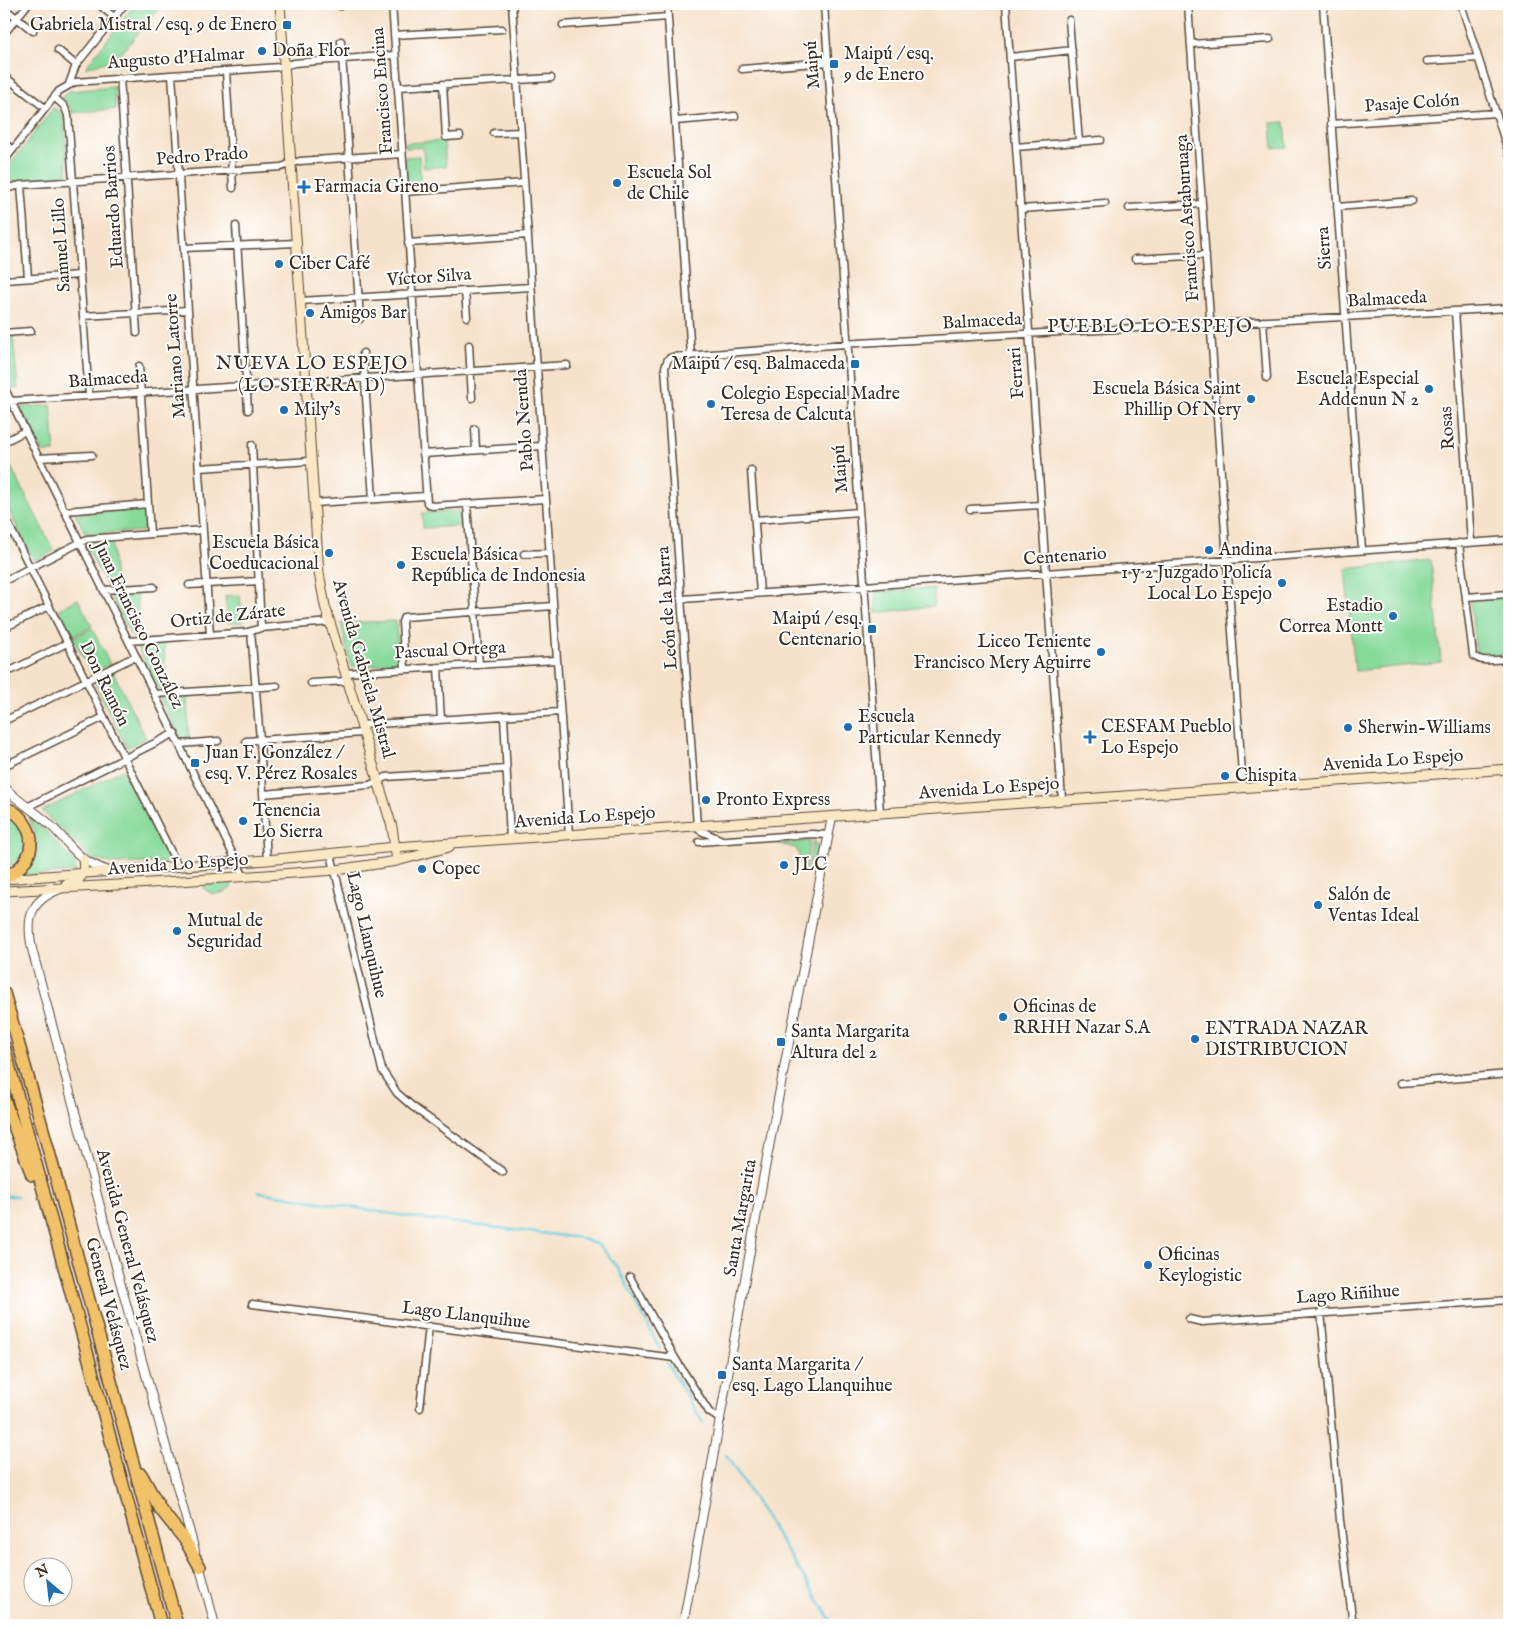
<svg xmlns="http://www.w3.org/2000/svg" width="1513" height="1629" font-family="'IM FELL English',serif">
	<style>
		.green { fill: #88da9b; stroke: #62825c }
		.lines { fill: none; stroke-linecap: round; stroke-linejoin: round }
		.stream { stroke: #60c8db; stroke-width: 2.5 }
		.minor-casing { stroke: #574638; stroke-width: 9 }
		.tertiary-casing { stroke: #574638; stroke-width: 10 }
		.secondary-casing { stroke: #574638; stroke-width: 11 }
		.motorway-casing { stroke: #574638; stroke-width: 14 }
		.minor { stroke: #fff; stroke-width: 6 }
		.tertiary { stroke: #fff; stroke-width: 8 }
		.secondary { stroke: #fae7c3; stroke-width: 9 }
		.motorway { stroke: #f2c26a; stroke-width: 11 }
		.poi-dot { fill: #1f6fb2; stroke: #fff; stroke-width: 2 }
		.labels { text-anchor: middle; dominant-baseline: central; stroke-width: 4; stroke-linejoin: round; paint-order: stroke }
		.poi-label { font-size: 18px; fill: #3b2a1e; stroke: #fff; text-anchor: start }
		.street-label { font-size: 18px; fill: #3b2a1e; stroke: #fff }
		.neighbourhood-label { font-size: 19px; letter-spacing: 1px; fill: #3b2a1e; stroke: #fff }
	</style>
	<rect width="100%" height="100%" fill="#fff"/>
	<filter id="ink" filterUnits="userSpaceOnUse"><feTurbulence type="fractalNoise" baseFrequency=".02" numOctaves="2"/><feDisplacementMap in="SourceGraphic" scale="10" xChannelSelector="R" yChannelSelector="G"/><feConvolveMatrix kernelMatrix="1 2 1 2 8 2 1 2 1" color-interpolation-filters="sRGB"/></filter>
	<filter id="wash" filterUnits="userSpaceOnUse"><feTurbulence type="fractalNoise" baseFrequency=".0096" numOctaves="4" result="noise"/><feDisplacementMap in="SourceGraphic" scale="20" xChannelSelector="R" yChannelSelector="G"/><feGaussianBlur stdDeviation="1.12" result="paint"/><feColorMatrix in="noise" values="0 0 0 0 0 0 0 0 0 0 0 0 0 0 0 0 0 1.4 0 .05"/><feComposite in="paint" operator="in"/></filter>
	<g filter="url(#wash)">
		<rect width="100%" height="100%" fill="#f6e2ca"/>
		<path class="green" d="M135,4H163L116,59L85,68Z
			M114,87L116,109L71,113V107L61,99L68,91Z
			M54,107L64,116L68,179L22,181L4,187V172Z
			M1285,122L1287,147L1273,148L1271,123Z
			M444,141L446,166L424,168L423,147L406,148V143Z
			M419,156L421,187L407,188L405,157Z
			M13,335L18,389L12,388L4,372V336Z
			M51,405L55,452H43L20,407Z
			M4,453L54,551L34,561L4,501Z
			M144,508L147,531L86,534L75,514Z
			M461,511L462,526L423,528L422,513Z
			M112,540L115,587H107L84,542Z
			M1431,560L1441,662L1355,671L1345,569Z
			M934,588V606L876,613L875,592Z
			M137,590L139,637H132L109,592Z
			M240,595L243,622L228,623L225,596Z
			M1509,597V655L1481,656L1476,652L1470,600Z
			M78,599L92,626L73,636L59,609Z
			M396,621L399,663L351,667L341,623Z
			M92,628L110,664L91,673L73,638Z
			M164,643L166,689L159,690L136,644Z
			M113,672L146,738L127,748L94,681Z
			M187,694L189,740L182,741L159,696Z
			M122,770L169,862L114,864L92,859L42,811Z
			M4,813C18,818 29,836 23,852C20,861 11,866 4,872Z
			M28,817L40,825L75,863L76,872L19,876C42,858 41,841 28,817Z
			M813,840C820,846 816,857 815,866L808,871Z
			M810,841L805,872C799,866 801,856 796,848L778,844Z
			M229,882L232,884L231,888C223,894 211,897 204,888L206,883Z"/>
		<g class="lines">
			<path class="stream" d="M259,1192L417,1218L580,1238L600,1246L618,1268L660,1349
				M4,1196H17
				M667,1363L703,1423
				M726,1455L834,1625"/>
		</g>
	</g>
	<g filter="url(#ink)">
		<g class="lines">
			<defs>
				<path id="minor" d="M98,4L114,17
					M340,4V6
					M392,4L427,503L432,506L545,499
					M512,4L569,835
					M667,4L691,356
					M824,4L880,812
					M1006,4L1062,800
					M1188,4L1243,788
					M1323,4L1362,550
					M1461,4L1509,154
					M4,8L33,31
					M1069,20L1079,142
					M563,25L668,17
					M4,34L28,4
					M394,35L502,29
					M341,41L360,319
					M1191,44L1270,39
					M58,50L76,65
					M1010,57L1072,50
					M1427,61L1478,58
					M742,69L828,62
					M226,71L233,188
					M172,75L210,635
					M4,76L45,108
					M120,78L137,333
					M69,84L76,65L125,4
					M443,84L446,137L460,136
					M398,87L551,78
					M54,97L64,106L68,115L89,396
					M675,121L735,116
					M1331,124L1496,113
					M494,133L520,132
					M4,143L13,150
					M1016,147L1101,140
					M4,161L59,91L75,82L280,67L294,63L395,55
					M21,185L28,278
					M4,189L21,185L281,167L300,161L402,154
					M405,192L524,183
					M1337,207L1412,201
					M1129,208L1202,204
					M1021,209L1105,203
					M236,226L248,410
					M408,243L527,235
					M184,248L296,243
					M1135,259L1206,255
					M4,280L80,275
					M465,291L467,317
					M300,301L531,287
					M1455,311L1471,542
					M83,316L188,310
					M1263,321L1267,378
					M4,333L31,331
					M469,345L472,398
					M363,353L373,499
					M139,366L150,534
					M4,387L244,877
					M11,401L567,365
					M475,429L476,450
					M4,442L25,431
					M252,445L261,628
					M423,454L541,446
					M39,458L92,455
					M199,468L311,461
					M751,470L760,593
					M314,503L426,496
					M467,504L479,665
					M970,509L1041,505
					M65,511L148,504
					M4,515L178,866
					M755,520L859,512
					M4,535L12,531
					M1459,543L1473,655C1480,664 1499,659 1509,659
					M524,554L549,553
					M4,581L87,539L203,530
					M189,585L259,581
					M104,590L154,587
					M1466,597L1509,594
					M682,599L1509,540
					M4,628L49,606
					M251,631L260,740L267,860
					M129,641L248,632L261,628L330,622
					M438,667L441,720
					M405,669L402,622L404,617L553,606
					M345,673L556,660
					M4,674L67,643
					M311,683L348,681
					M155,694L277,686
					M504,716L510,839
					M4,721L136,656
					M361,725L560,712
					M246,741L363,733
					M180,744L218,741
					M4,766L104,717
					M263,794L370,785L386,777L506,769
					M27,807L175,733
					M722,840L701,831L697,826L665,367L668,359L672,357L858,343L1509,308
					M699,842L812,834L828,835
					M331,854L382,1070L397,1093L413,1107L503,1172
					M1401,1083L1509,1074
					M630,1277L675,1358L709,1412L721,1420
					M252,1304L675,1358
					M1321,1312L1340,1520L1353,1625
					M1189,1319L1202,1322L1509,1300
					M420,1408L429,1326"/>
				<path id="tertiary" d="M4,786C15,800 32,809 46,821C71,843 73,859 109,871
					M60,889C29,901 26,919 32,949L119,1278L195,1551
					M199,1564L215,1625
					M683,1625L765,1168L832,817"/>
				<path id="secondary" d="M280,4L319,573L325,606L392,827L397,861
					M4,879L267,860L395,847L1509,769
					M66,884C82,882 85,874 83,859
					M4,891L136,884L336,870L397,861L449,847"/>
				<path id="motorway" d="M4,807C24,814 38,837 27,858C22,867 13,874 4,878
					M4,993L42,1126L177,1625
					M4,1046L161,1625
					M4,1099L32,1175
					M141,1474L161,1510L185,1540L200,1567"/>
			</defs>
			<use href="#minor" class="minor-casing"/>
			<use href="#tertiary" class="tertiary-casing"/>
			<use href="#secondary" class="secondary-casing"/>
			<use href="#motorway" class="motorway-casing"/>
			<use href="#minor" class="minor"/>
			<use href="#tertiary" class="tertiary"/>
			<use href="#secondary" class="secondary"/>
			<use href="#motorway" class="motorway"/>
		</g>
	</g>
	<g class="poi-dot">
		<rect x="282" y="20" width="10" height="10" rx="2.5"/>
		<circle cx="262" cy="51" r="5"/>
		<rect x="829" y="59" width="10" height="10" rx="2.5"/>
		<circle cx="617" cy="183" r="5"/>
		<path d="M301.5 179.5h5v5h5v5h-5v5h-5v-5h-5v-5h5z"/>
		<circle cx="279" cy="264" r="5"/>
		<circle cx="310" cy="313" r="5"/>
		<rect x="850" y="359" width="10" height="10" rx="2.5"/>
		<circle cx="1429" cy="389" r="5"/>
		<circle cx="1251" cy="399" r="5"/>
		<circle cx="711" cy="404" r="5"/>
		<circle cx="284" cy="410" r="5"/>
		<circle cx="1209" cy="550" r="5"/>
		<circle cx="329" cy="553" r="5"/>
		<circle cx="401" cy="565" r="5"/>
		<circle cx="1282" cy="583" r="5"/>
		<circle cx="1393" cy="616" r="5"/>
		<rect x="867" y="624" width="10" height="10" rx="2.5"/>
		<circle cx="1101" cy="652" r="5"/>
		<circle cx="848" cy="727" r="5"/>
		<circle cx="1348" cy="728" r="5"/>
		<path d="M1087.5 729.5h5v5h5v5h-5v5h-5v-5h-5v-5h5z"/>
		<rect x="190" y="758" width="10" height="10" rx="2.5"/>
		<circle cx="1225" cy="776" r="5"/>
		<circle cx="706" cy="800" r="5"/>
		<circle cx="243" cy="821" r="5"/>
		<circle cx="784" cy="865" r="5"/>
		<circle cx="422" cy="869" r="5"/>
		<circle cx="1318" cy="905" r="5"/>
		<circle cx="177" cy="931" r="5"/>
		<circle cx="1003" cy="1017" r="5"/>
		<circle cx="1195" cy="1039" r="5"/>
		<rect x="776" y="1037" width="10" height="10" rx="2.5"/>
		<circle cx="1148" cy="1265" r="5"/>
		<rect x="717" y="1370" width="10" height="10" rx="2.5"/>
	</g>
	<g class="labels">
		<g class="poi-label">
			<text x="277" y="25" text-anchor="end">Gabriela Mistral / esq. 9 de Enero</text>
			<text x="272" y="51">Doña Flor</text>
			<text x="844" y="54">Maipú / esq.<tspan x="844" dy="21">9 de Enero</tspan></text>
			<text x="627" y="173">Escuela Sol<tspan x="627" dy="21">de Chile</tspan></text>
			<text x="314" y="187">Farmacia Gireno</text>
			<text x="289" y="264">Ciber Café</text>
			<text x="320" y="313">Amigos Bar</text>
			<text x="845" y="364" text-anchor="end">Maipú / esq. Balmaceda</text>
			<text x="1419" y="379" text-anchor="end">Escuela Especial<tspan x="1419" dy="21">Addenun N 2</tspan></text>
			<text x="1241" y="389" text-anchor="end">Escuela Básica Saint<tspan x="1241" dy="21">Phillip Of Nery</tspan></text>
			<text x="721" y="394">Colegio Especial Madre<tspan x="721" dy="21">Teresa de Calcuta</tspan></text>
			<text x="294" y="410">Mily's</text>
			<text x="319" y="543" text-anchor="end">Escuela Básica<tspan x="319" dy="21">Coeducacional</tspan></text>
			<text x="1219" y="550">Andina</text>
			<text x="411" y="555">Escuela Básica<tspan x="411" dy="21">República de Indonesia</tspan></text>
			<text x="1272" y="573" text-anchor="end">1 y 2 Juzgado Policía<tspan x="1272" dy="21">Local Lo Espejo</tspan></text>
			<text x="1383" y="606" text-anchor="end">Estadio<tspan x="1383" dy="21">Correa Montt</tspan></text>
			<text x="862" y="619" text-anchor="end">Maipú / esq.<tspan x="862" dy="21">Centenario</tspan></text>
			<text x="1091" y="642" text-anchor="end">Liceo Teniente<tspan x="1091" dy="21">Francisco Mery Aguirre</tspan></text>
			<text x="858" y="717">Escuela<tspan x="858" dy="21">Particular Kennedy</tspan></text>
			<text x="1101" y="727">CESFAM Pueblo<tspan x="1101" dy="21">Lo Espejo</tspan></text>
			<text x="1358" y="728">Sherwin-Williams</text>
			<text x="205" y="753">Juan F. González /<tspan x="205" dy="21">esq. V. Pérez Rosales</tspan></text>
			<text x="1235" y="776">Chispita</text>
			<text x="716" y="800">Pronto Express</text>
			<text x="253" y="811">Tenencia<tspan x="253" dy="21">Lo Sierra</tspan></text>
			<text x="794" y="865">JLC</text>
			<text x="432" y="869">Copec</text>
			<text x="1328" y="895">Salón de<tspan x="1328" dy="21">Ventas Ideal</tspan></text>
			<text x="187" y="921">Mutual de<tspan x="187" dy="21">Seguridad</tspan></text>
			<text x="1013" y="1007">Oficinas de<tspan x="1013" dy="21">RRHH Nazar S.A</tspan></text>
			<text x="1205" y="1029">ENTRADA NAZAR<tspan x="1205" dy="21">DISTRIBUCION</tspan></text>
			<text x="791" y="1032">Santa Margarita<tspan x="791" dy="21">Altura del 2</tspan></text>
			<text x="1158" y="1255">Oficinas<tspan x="1158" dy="21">Keylogistic</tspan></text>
			<text x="732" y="1365">Santa Margarita /<tspan x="732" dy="21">esq. Lago Llanquihue</tspan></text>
		</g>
		<g class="street-label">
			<text transform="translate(176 59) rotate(-4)">Augusto d'Halmar</text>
			<text transform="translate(813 65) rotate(-94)">Maipú</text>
			<text transform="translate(383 91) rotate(-94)">Francisco Encina</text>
			<text transform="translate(1412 104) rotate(-4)">Pasaje Colón</text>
			<text transform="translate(202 157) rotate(-4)">Pedro Prado</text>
			<text transform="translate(114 207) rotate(-94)">Eduardo Barrios</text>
			<text transform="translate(1188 218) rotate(-94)">Francisco Astaburuaga</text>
			<text transform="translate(62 245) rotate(-94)">Samuel Lillo</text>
			<text transform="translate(1325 248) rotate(-94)">Sierra</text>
			<text transform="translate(429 278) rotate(-4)">Víctor Silva</text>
			<text transform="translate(1387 300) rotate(-3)">Balmaceda</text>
			<text transform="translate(982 322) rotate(-3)">Balmaceda</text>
			<text transform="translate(176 356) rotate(-94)">Mariano Latorre</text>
			<text transform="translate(1017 373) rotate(-94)">Ferrari</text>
			<text transform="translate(108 380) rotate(-4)">Balmaceda</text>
			<text transform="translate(525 420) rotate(-94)">Pablo Neruda</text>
			<text transform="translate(1448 428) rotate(-94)">Rosas</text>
			<text transform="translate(841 469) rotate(-94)">Maipú</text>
			<text transform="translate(1065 557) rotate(-4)">Centenario</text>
			<text transform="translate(668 608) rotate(-94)">León de la Barra</text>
			<text transform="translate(228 617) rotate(-6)">Ortiz de Zárate</text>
			<text transform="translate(138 625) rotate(64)">Juan Francisco González</text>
			<text transform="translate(450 651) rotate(-3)">Pascual Ortega</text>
			<text transform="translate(363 669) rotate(74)">Avenida Gabriela Mistral</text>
			<text transform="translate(104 684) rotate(64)">Don Ramón</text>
			<text transform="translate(1393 761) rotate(-4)">Avenida Lo Espejo</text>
			<text transform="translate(989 789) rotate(-4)">Avenida Lo Espejo</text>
			<text transform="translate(585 818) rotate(-4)">Avenida Lo Espejo</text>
			<text transform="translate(178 865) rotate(-4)">Avenida Lo Espejo</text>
			<text transform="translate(366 935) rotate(77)">Lago Llanquihue</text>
			<text transform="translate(741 1218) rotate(-80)">Santa Margarita</text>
			<text transform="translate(127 1246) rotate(75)">Avenida General Velásquez</text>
			<text transform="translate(1348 1295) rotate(-4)">Lago Riñihue</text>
			<text transform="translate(108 1304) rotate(75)">General Velásquez</text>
			<text transform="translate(466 1316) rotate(7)">Lago Llanquihue</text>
		</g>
		<g class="neighbourhood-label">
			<text x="1150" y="327">PUEBLO LO ESPEJO</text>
			<text x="312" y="364">NUEVA LO ESPEJO<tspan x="312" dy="22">(LO SIERRA D)</tspan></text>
		</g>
	</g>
	<rect width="1513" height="1629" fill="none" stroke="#fff" stroke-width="20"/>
	<g transform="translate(48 1582) rotate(332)"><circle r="24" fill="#ffffff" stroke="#b1aaa5"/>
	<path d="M0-4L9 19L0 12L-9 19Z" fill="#1f6fb2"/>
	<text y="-8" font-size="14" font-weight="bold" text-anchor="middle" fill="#3b2a1e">N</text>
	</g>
</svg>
